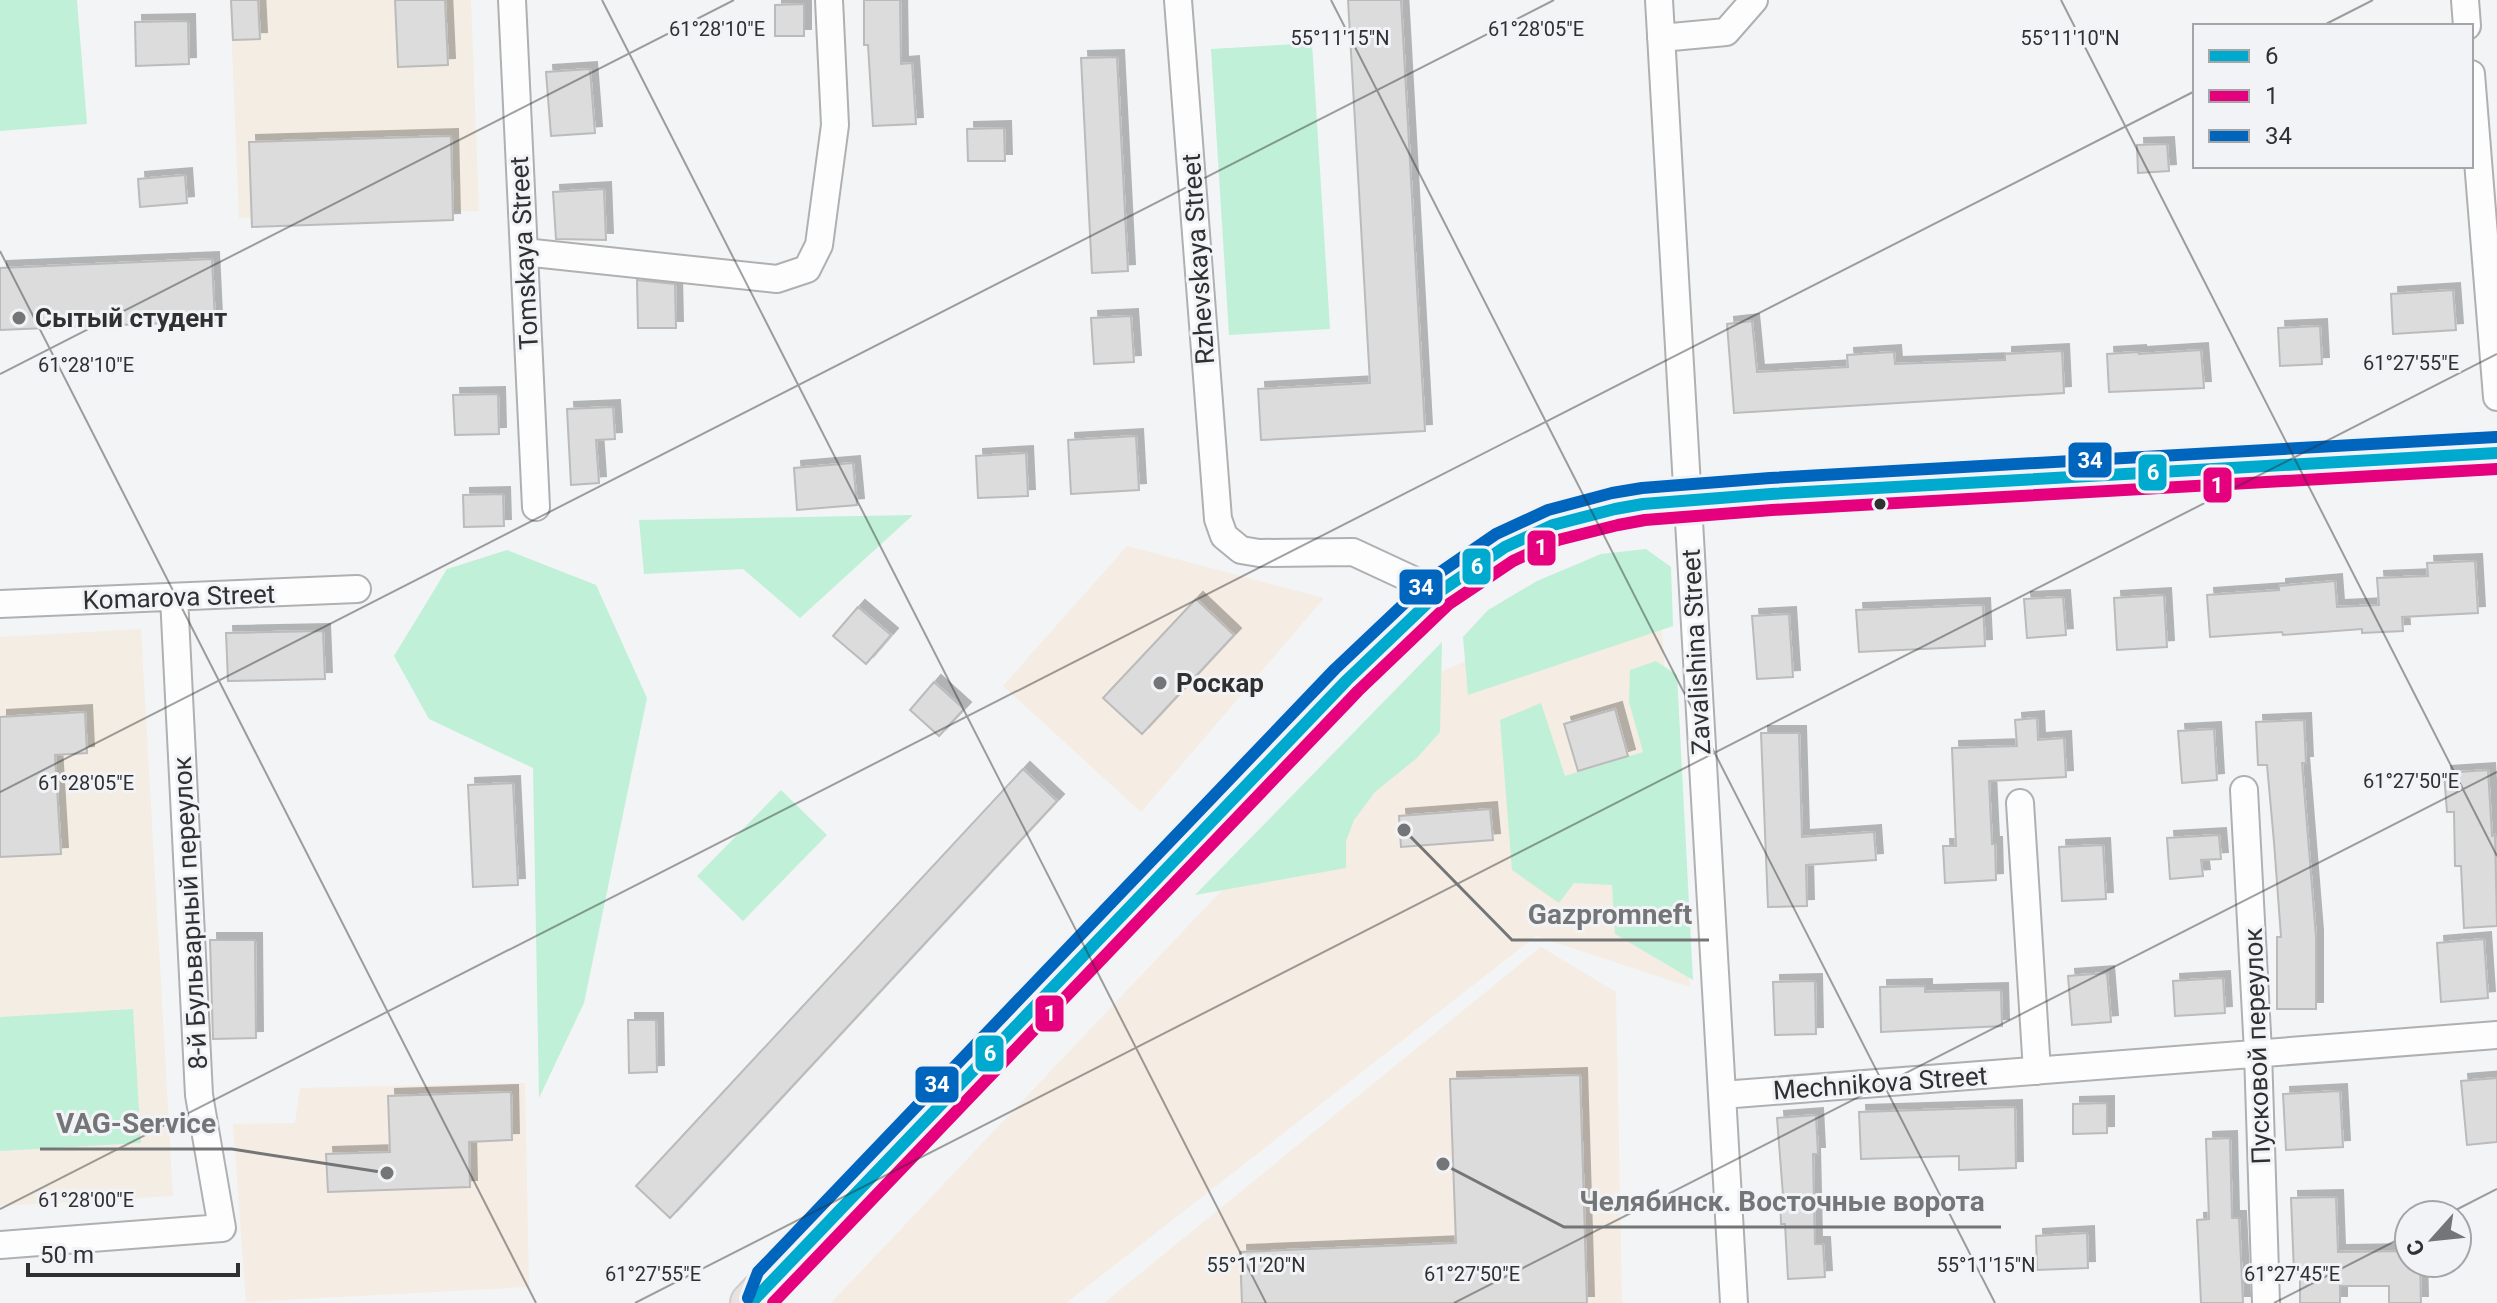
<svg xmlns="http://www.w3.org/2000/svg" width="2497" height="1303" font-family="Roboto,sans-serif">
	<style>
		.commercial { fill: #f5ece3 }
		.education { fill: #f4ede3 }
		.green { fill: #c0f0d8 }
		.building { fill: #dcdcdc; stroke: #bbb; stroke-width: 2; filter: url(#shadow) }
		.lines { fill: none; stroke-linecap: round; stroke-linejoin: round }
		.street-casing { stroke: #afb0b1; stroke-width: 30 }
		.primary-casing { stroke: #cecece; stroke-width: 44 }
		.street { stroke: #fdfdfe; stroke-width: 26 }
		.primary { stroke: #e8e3e1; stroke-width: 40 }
		.bus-1-casing { stroke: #f2f3f6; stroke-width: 18 }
		.bus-2-casing { stroke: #f2f3f6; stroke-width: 18 }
		.bus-3-casing { stroke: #f2f3f6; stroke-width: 18 }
		.bus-1 { stroke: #00a9ce; stroke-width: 12 }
		.bus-2 { stroke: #e5007d; stroke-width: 12 }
		.bus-3 { stroke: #0065bd; stroke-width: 12 }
		.ticks { fill: none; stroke: #303031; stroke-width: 2; stroke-opacity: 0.45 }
		.poi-dot { fill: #747576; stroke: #f2f3f6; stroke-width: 3 }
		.bus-dot { fill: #303031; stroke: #f2f3f6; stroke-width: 3 }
		.labels { text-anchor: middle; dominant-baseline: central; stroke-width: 6; stroke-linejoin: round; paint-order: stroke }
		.street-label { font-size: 26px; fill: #303031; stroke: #f2f3f6 }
		.poi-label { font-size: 26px; font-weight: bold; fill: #303031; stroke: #f2f3f6; text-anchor: start }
		.ticks-label { font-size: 20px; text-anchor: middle; fill: #303031; stroke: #f2f3f6; stroke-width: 6; stroke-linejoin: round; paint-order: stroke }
		.leader { fill: none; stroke: #747576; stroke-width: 3 }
		.callout-dot { fill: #747576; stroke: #f2f3f6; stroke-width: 3 }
		.callout-label { font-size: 28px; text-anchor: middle; font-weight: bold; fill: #747576; stroke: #f2f3f6; stroke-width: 6; stroke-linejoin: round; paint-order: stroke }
		.line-badge { stroke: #f2f3f6; stroke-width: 3 }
		.badge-label { font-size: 22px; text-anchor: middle; font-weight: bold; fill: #fff }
	</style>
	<defs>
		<filter id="shadow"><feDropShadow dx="7" dy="-7" stdDeviation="0" flood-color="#0004"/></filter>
	</defs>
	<rect width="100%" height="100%" fill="#f3f4f5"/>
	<path class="commercial" d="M1127,546L1324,598L1141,812L1003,686Z
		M1658,581L1690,987L1536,936L1066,1303H831L1421,680Z
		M1541,947L1616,992L1622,1303H1104Z
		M525,1083L529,1287L246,1302L233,1124L295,1123L300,1088Z"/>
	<path class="education" d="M230,0H471L479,211L239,218Z
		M141,629L173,1196L0,1206V637Z"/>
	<path class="green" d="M0,0H77L87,124L0,131Z
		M1312,43L1330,329L1229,335L1211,49Z
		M913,515L800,618L743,569L644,574L639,520Z
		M1646,549L1671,567L1673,626L1468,695L1463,637L1488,610L1537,581L1601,554Z
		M507,550L596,585L647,698L584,1003L539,1098L533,768L429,719L394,656L447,569Z
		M1442,642L1440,732L1417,758L1375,792L1354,820L1346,841V868L1195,895Z
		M1656,661L1677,675L1693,980L1615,934L1612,885L1574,883L1559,903L1512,870L1500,720L1541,703L1565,776L1643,752L1629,702L1630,670Z
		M781,790L827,835L743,921L697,876Z
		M133,1009L141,1143L0,1151V1017Z"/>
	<path class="building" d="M231,0H258L260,39L233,40Z
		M395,0H445L448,65L398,67Z
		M864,0H900L901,64L912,63L916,124L873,126L868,45H864Z
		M1348,0H1401L1425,431L1261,440L1258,389L1370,383Z
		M804,4V36H775V5Z
		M188,21L189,64L136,66L135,22Z
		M1117,57L1128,271L1092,273L1081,58Z
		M590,69L595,133L551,136L546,72Z
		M1004,128L1005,161H968L967,129Z
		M451,136L453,220L252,227L249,142Z
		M2167,144L2169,171L2138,173L2137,145Z
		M185,175L187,203L140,207L138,179Z
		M604,189L606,240L556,239L553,192Z
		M212,259L215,321L0,330V268Z
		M637,280L675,284L676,328H638Z
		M2453,290L2456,330L2393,334L2391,294Z
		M1131,316L1134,362L1094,364L1091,318Z
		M1752,321L1757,372L1848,367L1847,355L1894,352L1895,364L2005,360V354L2062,351L2064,393L1734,413L1727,324Z
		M2320,326L2322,364L2280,366L2278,328Z
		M2201,350L2204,388L2109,392L2107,354L2139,352V354Z
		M498,394L499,434L455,435L453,395Z
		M613,407L615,439L596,440L599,483L571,485L567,409Z
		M1136,436L1139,490L1071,494L1068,440Z
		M1026,453L1028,496L978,498L976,456Z
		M853,463L857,505L797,510L794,468Z
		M503,494L504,526L464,527L463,495Z
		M2475,561L2478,613L2402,617L2403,631L2362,633V629L2283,635L2282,632L2210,637L2207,595L2279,590V586L2335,581L2337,607L2379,605L2377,578L2428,576L2427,563Z
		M2164,595L2167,647L2117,650L2114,598Z
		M2063,597L2066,635L2027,638L2024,599Z
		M1196,599L1234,635L1142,734L1103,698Z
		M1983,605L1985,646L1859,652L1856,610Z
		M858,607L891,635L866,664L833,636Z
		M1789,614L1793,677L1757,679L1752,616Z
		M323,631L325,679L228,681L226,633Z
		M934,682L964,709L939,736L910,710Z
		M1615,709L1628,756L1578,771L1564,724Z
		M85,712L87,753L55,755L61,854L0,857V717Z
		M2037,718L2038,740L2064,738L2066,777L1989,781L1992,844H1995L1996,880L1945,883L1943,846H1956L1952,748L2017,746L2015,720Z
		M2304,720L2306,763H2302L2316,937V1009H2277V937H2281L2274,842L2267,765H2258L2256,722Z
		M2214,729L2217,780L2182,783L2178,731Z
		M1761,733H1799L1802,837L1874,832L1876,860L1806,865L1807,906L1768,907Z
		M1023,769L1057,801L670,1218L636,1186Z
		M2488,770L2492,836L2495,835L2497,926L2464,928L2461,866H2455L2454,812H2447L2444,773Z
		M513,783L518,885L473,887L468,785Z
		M1490,809L1493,840L1401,847L1399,816Z
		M2219,835L2221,859L2201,860L2203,876L2170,879L2167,838Z
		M2103,845L2106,899L2062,901L2059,847Z
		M2484,939L2488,998L2441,1002L2437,943Z
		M210,940H255L256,1038L213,1039Z
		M2107,973L2111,1022L2072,1025L2068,976Z
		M2223,978L2225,1013L2175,1016L2173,981Z
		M1815,981L1816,1034L1775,1035L1773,982Z
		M1925,986V992L2001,990L2002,1026L1881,1032L1880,987Z
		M628,1020H656L657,1072L629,1073Z
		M1580,1075L1587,1303H1242L1240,1252L1456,1243L1450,1079Z
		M2497,1078V1142L2467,1145L2461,1081Z
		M2340,1091L2343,1147L2286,1150L2283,1094Z
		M511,1092L512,1140L469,1142L470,1187L328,1192L326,1154L390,1152L388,1096Z
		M2107,1103V1133L2073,1134V1104Z
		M2015,1107L2016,1168L1959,1170V1156L1861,1159L1859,1112Z
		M1816,1115L1818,1154H1813L1815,1244H1823L1825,1277L1788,1279L1785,1224H1781L1780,1195H1783L1777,1118Z
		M2230,1138L2232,1218H2239L2243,1303H2201L2197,1220L2209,1219L2206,1139Z
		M2336,1197L2338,1252L2409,1251V1263H2420L2421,1303H2389V1286H2340V1303H2300V1273H2294L2291,1198Z
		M2087,1233L2088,1268L2037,1270L2036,1236Z"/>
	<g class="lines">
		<defs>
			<path id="street" d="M512,0L536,507
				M1178,0L1218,519L1224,536L1241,550L1259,553L1353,552L1439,592
				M1659,0L1734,1303
				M2465,0L2467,26
				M1661,38L1726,32L1754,0
				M2471,74L2497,397
				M524,252L777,279L807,269L819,245L835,125L829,0
				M0,604L357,589
				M2244,790L2258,1052L2266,1303
				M2020,803L2037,1071
				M1722,1095L2497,1035
				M0,1245L222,1228L199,1095L174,597"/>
			<path id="primary" d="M751,1303L1347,680L1439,592L1505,547L1553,525L1615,509L1643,504L1771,494L2497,453"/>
		</defs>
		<use href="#street" class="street-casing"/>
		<use href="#primary" class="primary-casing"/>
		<use href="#street" class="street"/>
		<use href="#primary" class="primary"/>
		<defs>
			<path id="bus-1" d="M751,1303L1347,680L1439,592L1505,547L1553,525L1615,509L1643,504L1771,494L2497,453"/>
			<path id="bus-2" d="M773,1303L1358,691L1449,604L1513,561L1558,540L1618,525L1645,520L1772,510L2497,469"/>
			<path id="bus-3" d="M748,1298L758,1272L1335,669L1429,580L1496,534L1548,510L1612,493L1642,488L1770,478L2496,437"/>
		</defs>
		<use href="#bus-1" class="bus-1-casing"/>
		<use href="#bus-2" class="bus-2-casing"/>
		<use href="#bus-3" class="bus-3-casing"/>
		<use href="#bus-1" class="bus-1"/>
		<use href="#bus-2" class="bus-2"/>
		<use href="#bus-3" class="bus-3"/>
	</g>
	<path class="ticks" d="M602,0L1266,1303M1331,0L1995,1303M2061,0L2497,856M2322,26L2373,0M0,251L536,1303M0,374L734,0M0,792L1554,0M0,1209L2195,91M2446,1215L2497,1189M635,1303L2497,354M1454,1303L2497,772M2274,1303L2409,1234"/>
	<g class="poi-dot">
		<circle cx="19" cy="318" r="8"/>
		<circle cx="1160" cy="683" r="8"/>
	</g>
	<circle class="bus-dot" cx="1880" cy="504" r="7"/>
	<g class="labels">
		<g class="street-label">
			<text transform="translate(524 253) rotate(-93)">Tomskaya Street</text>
			<text transform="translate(1198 259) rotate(-94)">Rzhevskaya Street</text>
			<text transform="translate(179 597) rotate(-2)">Komarova Street</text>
			<text transform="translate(1696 652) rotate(-93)">Zavalishina Street</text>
			<text transform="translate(190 913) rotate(-93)">8-й Бульварный переулок</text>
			<text transform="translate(2257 1046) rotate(-92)">Пусковой переулок</text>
			<text transform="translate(1880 1083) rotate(-4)">Mechnikova Street</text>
		</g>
		<g class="poi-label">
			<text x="35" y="318">Сытый студент</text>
			<text x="1176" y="683">Роскар</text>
		</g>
	</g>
	<g class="ticks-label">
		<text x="717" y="36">61°28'10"E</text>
		<text x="1536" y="36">61°28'05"E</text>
		<text x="1340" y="45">55°11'15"N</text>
		<text x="2070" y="45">55°11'10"N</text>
		<text x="2411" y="370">61°27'55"E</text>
		<text x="86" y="372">61°28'10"E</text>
		<text x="2411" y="788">61°27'50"E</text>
		<text x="86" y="790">61°28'05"E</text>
		<text x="86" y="1207">61°28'00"E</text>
		<text x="1256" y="1272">55°11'20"N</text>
		<text x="1986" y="1272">55°11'15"N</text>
		<text x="653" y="1281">61°27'55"E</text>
		<text x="1472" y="1281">61°27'50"E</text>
		<text x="2292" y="1281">61°27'45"E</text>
	</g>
	<path class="leader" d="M1404 830L1512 940H1709M387 1173L232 1149H40M1443 1164L1564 1227H2001"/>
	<g class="callout-dot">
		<circle cx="1404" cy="830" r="8"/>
		<circle cx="387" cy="1173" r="8"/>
		<circle cx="1443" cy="1164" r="8"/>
	</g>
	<g class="callout-label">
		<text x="1610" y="924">Gazpromneft</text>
		<text x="136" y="1133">VAG-Service</text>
		<text x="1782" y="1211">Челябинск. Восточные ворота</text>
	</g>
	<g class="line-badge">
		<rect x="2067" y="441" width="46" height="38" rx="8" fill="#0065bd"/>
		<rect x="2137" y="453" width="31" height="39" rx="8" fill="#00a9ce"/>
		<rect x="2202" y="466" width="31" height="38" rx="8" fill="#e5007d"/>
		<rect x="1526" y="529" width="31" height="38" rx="8" fill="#e5007d"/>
		<rect x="1461" y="547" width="31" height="39" rx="8" fill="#00a9ce"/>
		<rect x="1398" y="568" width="46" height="38" rx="8" fill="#0065bd"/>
		<rect x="1034" y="994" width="31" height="39" rx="8" fill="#e5007d"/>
		<rect x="974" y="1034" width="31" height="39" rx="8" fill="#00a9ce"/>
		<rect x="914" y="1065" width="46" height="39" rx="8" fill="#0065bd"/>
	</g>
	<g class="badge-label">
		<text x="2090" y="468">34</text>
		<text x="2153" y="480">6</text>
		<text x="2217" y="493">1</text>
		<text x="1541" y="555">1</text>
		<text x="1477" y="574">6</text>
		<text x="1421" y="595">34</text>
		<text x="1050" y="1021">1</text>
		<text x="990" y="1061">6</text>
		<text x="937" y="1092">34</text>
	</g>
	<rect x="2193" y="24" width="280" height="144" fill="#f2f3f6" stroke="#a4a5a7" stroke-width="2"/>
	<rect x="2209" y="50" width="40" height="12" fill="#00a9ce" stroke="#a4a5a7" stroke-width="2"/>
	<text x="2265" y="64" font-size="24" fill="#303031">6</text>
	<rect x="2209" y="90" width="40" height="12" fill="#e5007d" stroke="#a4a5a7" stroke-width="2"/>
	<text x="2265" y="104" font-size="24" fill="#303031">1</text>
	<rect x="2209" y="130" width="40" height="12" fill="#0065bd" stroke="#a4a5a7" stroke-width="2"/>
	<text x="2265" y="144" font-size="24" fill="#303031">34</text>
	<g transform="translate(2433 1239) rotate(243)"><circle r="38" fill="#f2f3f6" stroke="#a4a5a7" stroke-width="2"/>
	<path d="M0-6L14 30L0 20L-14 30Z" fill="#747576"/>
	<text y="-12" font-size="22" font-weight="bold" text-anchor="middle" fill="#303031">С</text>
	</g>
	<path d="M28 1263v12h210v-12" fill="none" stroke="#303031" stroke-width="4"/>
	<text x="40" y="1263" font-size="24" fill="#303031" stroke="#f2f3f6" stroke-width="6" paint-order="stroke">50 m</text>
</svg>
